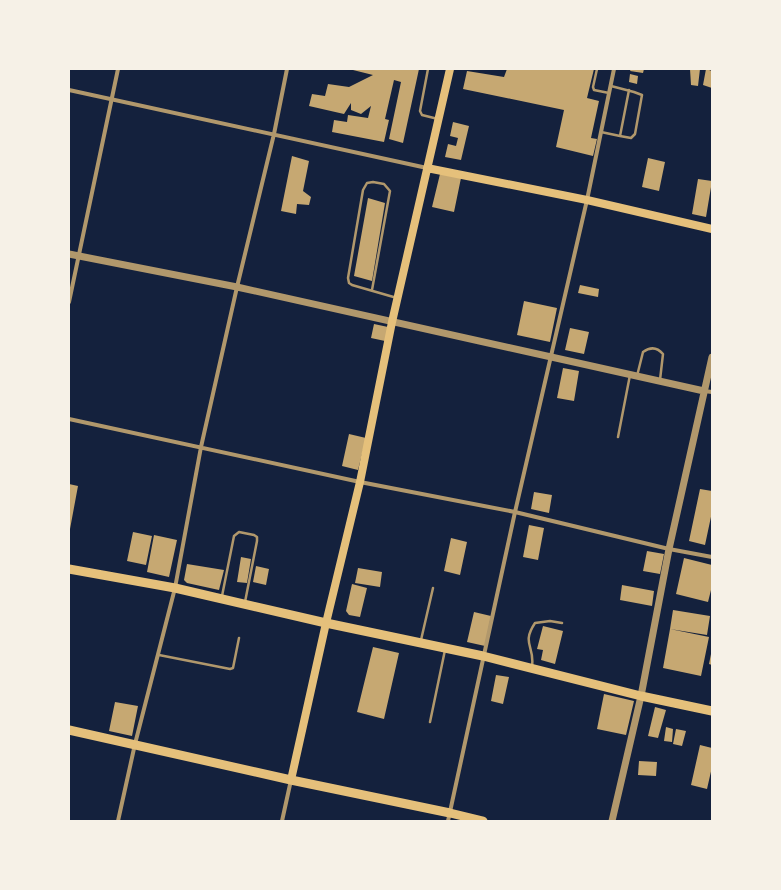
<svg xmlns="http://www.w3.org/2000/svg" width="781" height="890" font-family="Figtree,sans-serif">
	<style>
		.building { fill: #c6a872 }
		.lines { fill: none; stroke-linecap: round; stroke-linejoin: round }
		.service { stroke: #b1986c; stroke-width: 2.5 }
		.minor { stroke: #b1986c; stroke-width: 4 }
		.tertiary { stroke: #b1986c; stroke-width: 7 }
		.secondary { stroke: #e5c07b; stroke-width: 8 }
		.primary { stroke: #e5c07b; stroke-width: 9 }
	</style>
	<rect width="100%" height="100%" fill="#14213d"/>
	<path class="building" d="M349,69H419L403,143L389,139L401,82L394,80L385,119L389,120L384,142L332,132L334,120L347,122L348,115L368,118L371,106L361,114L351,110V103L344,114L309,106L312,94L325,96L328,84L349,87L373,75Z
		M507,69H594L587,98L599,101L591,138L597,139L593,156L556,147L564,110L463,89L467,71L504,77Z
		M631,69H644L643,73L630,71Z
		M690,69H700L698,86L691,85Z
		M706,69L712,71V88L703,85Z
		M630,74L638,76L637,84L629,82Z
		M453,122L469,126L461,160L445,157L448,144L456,146L458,138L450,136Z
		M292,156L309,161L303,191L311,197L309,205L297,204L296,214L281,211Z
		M648,158L665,162L659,191L642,187Z
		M440,174L461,178L454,212L432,207Z
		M698,179L712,181L706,217L692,214Z
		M368,198L385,203L372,281L354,276Z
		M580,285L599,289L598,297L578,293Z
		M524,301L557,308L550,342L517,335Z
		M374,324L388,327L385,341L371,338Z
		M570,328L589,332L584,354L565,350Z
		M563,368L579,371L574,401L557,398Z
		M349,434L366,438L358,470L342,466Z
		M69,484L78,486L70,529H69Z
		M700,489L712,491V512L705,545L689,541Z
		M534,492L552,495L549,513L531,509Z
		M529,525L544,528L538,560L523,557Z
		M133,532L152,536L146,565L127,561Z
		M154,535L177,540L169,577L147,572Z
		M451,538L467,542L460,575L444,571Z
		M647,551L664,554L660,574L643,571Z
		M241,557L251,559L247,583L237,582Z
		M684,558L712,565V586L708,602L676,594Z
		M187,564L224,570L219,590L187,583L184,580Z
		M256,566L269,569L266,585L253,582Z
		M358,568L382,572L380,587L355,583Z
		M352,584L367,588L360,617L349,615L346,611Z
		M622,585L654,591L652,606L620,600Z
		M673,610L710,616L707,635L670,629Z
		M474,612L491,616L485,646L467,642Z
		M543,626L563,631L555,664L541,660L543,650L537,649Z
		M670,629L709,637L701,676L663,668Z
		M373,647L399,653L384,719L357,712Z
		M711,654H712V665L709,664Z
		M496,675L509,677L503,704L491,701Z
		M604,694L634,701L626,735L597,729Z
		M115,702L138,706L132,736L109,731Z
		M655,707L666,710L658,738L648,736Z
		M666,727L673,729L672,742L664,741Z
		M676,729L686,731L682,746L673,744Z
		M700,745L712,748V767L707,789L691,785Z
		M639,761L657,762L656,776L638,775Z"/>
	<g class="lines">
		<path class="service" d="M428,69L420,111L422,115L438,119
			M597,69L593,87L594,90L609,93
			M611,86L634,92L642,95L635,134L631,138L620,136L629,90
			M601,132L620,136
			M372,290L390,191L384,184L373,182L367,183L363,190L348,278L349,283L352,285L397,298
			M637,376L643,352C650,347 657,347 663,354L660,380
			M618,437L630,375
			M222,596L234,536L239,532L254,535L257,537V541L245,602
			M421,640L433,588
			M159,655L230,669L233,668L239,638
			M532,666C535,646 521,644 535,623L550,621L562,623
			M430,722L445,650"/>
		<path class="minor" d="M69,90L427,168
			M69,302L118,69
			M704,391L712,392
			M69,419L360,482L515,512L669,549L712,557
			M118,821L135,744L175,588L201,447L237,287L274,134L287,69
			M282,821L291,780
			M448,821L515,512L587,200L614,69"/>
		<path class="tertiary" d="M69,254L237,287L704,391
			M612,821L641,696L669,549L712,357"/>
		<path class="secondary" d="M427,168L587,200L712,229
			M291,780L326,623L360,482L392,322L450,69"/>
		<path class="primary" d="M69,569L175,588L326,623L483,656L641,696L712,711
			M69,730L291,780L450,813L483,821"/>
	</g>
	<rect width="781" height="890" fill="none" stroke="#f6f1e7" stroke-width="140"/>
</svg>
